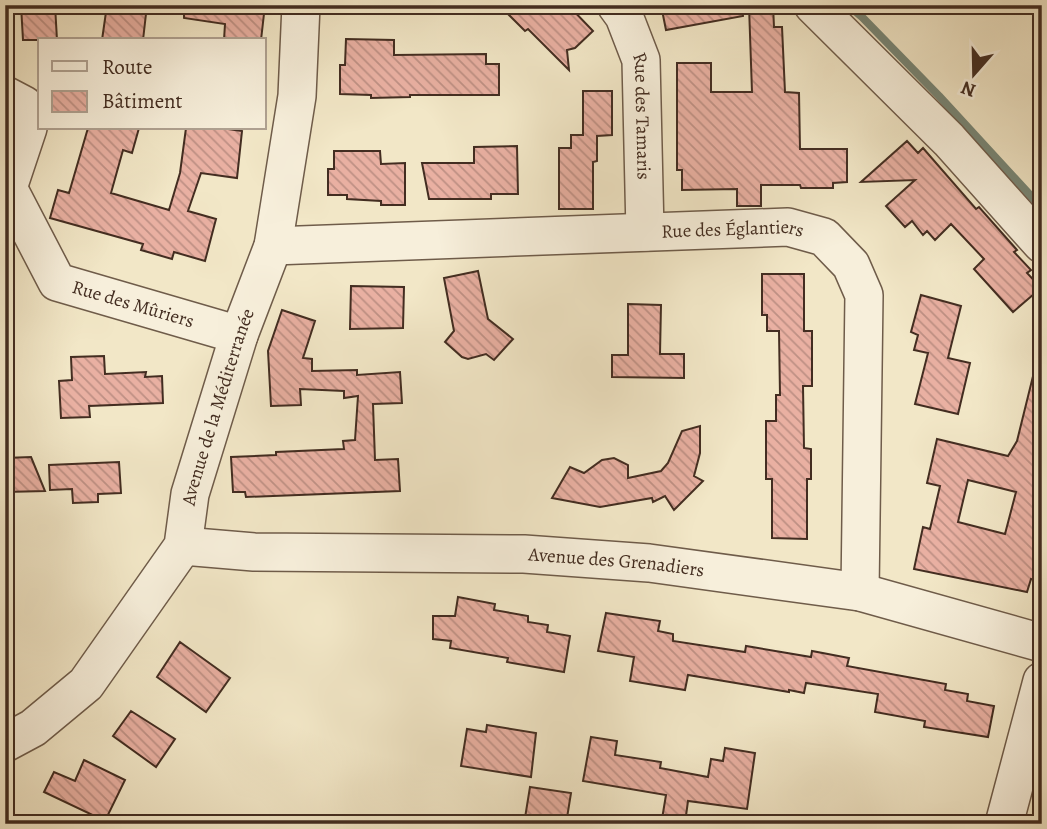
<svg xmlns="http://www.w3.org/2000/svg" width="1047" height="829" font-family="Alegreya,serif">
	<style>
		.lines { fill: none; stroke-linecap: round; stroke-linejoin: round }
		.stream { stroke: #788676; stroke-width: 8 }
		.building { fill: url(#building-back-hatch); stroke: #432d21; stroke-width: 2; fill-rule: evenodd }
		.minor-casing { stroke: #6f5c4a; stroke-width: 40 }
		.minor { stroke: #f7efdb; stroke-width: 37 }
		.labels { text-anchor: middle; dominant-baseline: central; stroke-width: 6; stroke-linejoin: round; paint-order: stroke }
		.street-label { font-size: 19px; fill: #432d21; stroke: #f7efdb }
	</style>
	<defs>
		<pattern id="building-back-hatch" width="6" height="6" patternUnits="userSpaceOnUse" patternTransform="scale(1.75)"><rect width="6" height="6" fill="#e9b0a2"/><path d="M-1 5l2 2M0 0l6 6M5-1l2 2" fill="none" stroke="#be9084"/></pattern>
	</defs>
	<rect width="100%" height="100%" fill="#f2e7c7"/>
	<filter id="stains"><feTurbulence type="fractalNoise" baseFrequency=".00286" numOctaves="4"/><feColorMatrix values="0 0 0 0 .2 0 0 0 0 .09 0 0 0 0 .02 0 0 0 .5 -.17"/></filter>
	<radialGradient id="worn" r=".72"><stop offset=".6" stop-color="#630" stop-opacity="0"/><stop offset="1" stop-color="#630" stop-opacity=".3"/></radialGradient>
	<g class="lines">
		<path class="stream" d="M848,5L862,17L939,96L1042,208"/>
	</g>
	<path class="building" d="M21,5H55L57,40H23Z
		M107,5H147L143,40H102Z
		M184,5H265L261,40H224L225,24L184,18Z
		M499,5H568L593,31L575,48L567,50L569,70L528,29L525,31Z
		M661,5H742L743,16L666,30Z
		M773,5L774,27H782L785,92L799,93L800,149H847V182L833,183V188H801L800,185H761V206H737V189L682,190V170H677V63H711V92H752L749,6Z
		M346,39L394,40V55L486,54V64H499V95H410V97L371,98V95L340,94V65H345Z
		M583,91H612V135L597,136V161L593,162V209H559V148H571V135H583Z
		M88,128H139L132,153L123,150L111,193L169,210L180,173L186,128H221L242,131L237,178L201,173L188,211L216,219L205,261L174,252L172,259L141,250L143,244L50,218L58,190L69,193Z
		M907,141L918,153L923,148L976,209L979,207L1017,250L1014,252L1031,270L1027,273L1041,288L1013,312L974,269L984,259L951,224L935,240L927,231L923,235L912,221L905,227L886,206L915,180L861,182Z
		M517,146L518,194H491V199H429L422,163H474V147Z
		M334,151H380L381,164L405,163V205H381V201L347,199V195H328V169H334Z
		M478,271L488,319L513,339L494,360L486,354L468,359L462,357L445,342L454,331L444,278Z
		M762,274H804V331H812V386H803L804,448L811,449V479H807V539L772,538V479H766V421H776V395H780L779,331H767V315H762Z
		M351,286L404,287L403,328L350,329Z
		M921,295L961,306L948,358L970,363L958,414L915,404L928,353L914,350L918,335L911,332Z
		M628,304L661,305L660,354H684V378L612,377V355H628Z
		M282,310L315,321L303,358L312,359V371L357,370V375L400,372L402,403L373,404L375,460L398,459L400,491L246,497L245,492H233L231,457L276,455V452L344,449L343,441L355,440L358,396L344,398V391L300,389L301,405L271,406L268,351Z
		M104,356L105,374L146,372L145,377L162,376L163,403L89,406L90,417L61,418L59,381L72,380L71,357Z
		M1034,372L1042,373V477L1037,497L1042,498V555L1035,580L1031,579L1027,592L914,569L923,527L930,529L940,486L927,483L937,439L1008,456L1017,441ZM968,480L1016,492L1005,534L958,522Z
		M700,426V453L694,476L703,481L674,510L665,496L653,502L652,498L600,507L552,498L570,467L584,473L602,460L614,458L628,465V478L661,471L668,463L682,431Z
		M31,457L45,491L5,492V458Z
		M119,462L121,493L98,494V502L73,503L72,489L50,490L49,465Z
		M458,597L495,604L494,610L528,616V622L548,625L547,632L570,636L564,672L507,662L508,658L450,648L451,641L433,639V616H455Z
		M606,613L660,621L658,631L673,634V641L745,652L746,646L811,657L812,651L849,658L847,666L946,684L945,690L968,694L967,701L994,706L988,737L924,727L925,721L875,712L878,694L806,683L804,693L789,690V692L688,675L685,690L630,681L634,657L598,651Z
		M180,642L230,678L206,712L157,677Z
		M131,711L175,739L156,767L113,736Z
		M487,725L536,733L531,777L461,766L467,729L486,732Z
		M591,737L617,741L615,755L661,762L660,768L708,777L711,759L723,761L725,748L755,753L747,809L688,801L685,823L662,819L666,795L583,781Z
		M84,760L125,780L105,821L44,792L54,772L75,781Z
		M530,787L571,793L566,824H524Z"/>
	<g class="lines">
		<defs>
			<g id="minor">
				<path id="s1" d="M616,5L624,16L641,60L645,232"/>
				<path d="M813,5L949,140L1042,244"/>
				<path d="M5,95L24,105L28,128L8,188"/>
				<path id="s2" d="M5,182L57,282L239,335"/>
				<path id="s3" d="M273,246L788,227L824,237L851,265L864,295L860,592"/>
				<path id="s4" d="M183,546L254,552L524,554L649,563L860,592L1042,643"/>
				<path id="s5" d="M5,743L33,728L86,684L183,546L190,494L239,335L273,246L297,96L301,5"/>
				<path d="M1004,824L1042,681"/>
			</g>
		</defs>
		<use href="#minor" class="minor-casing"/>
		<use href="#minor" class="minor"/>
	</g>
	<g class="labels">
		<g class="street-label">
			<text stroke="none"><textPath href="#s1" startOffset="117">Rue des Tamaris</textPath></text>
			<text stroke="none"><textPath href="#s3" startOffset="460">Rue des Églantiers</textPath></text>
			<text stroke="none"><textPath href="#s2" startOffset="192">Rue des Mûriers</textPath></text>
			<text stroke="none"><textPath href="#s5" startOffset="413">Avenue de la Méditerranée</textPath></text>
			<text stroke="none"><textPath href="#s4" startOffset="434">Avenue des Grenadiers</textPath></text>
		</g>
	</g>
	<rect width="1047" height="829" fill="none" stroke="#f2e7c7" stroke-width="28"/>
	<rect x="7" y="7" width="1033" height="815" fill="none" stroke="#432d21" stroke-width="3.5"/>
	<rect x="14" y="14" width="1019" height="801" fill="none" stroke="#432d21" stroke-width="2"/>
	<rect x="38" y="38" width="228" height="91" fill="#f7efdb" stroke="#afa191" stroke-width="2"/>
	<rect x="52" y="61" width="35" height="10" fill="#f7efdb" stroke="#afa191" stroke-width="2"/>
	<text x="102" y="74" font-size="21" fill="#432d21">Route</text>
	<rect x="52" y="91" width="35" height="21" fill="url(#building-back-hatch)" stroke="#afa191" stroke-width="2"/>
	<text x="102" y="108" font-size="21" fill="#432d21">Bâtiment</text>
	<g transform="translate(974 74) rotate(200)" stroke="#f7efdb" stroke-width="5" paint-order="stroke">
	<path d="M0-5L12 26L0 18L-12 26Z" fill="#432d21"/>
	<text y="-10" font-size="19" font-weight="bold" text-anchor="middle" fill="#432d21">N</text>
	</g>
	<rect width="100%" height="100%" filter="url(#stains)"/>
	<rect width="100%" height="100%" fill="url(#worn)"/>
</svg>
